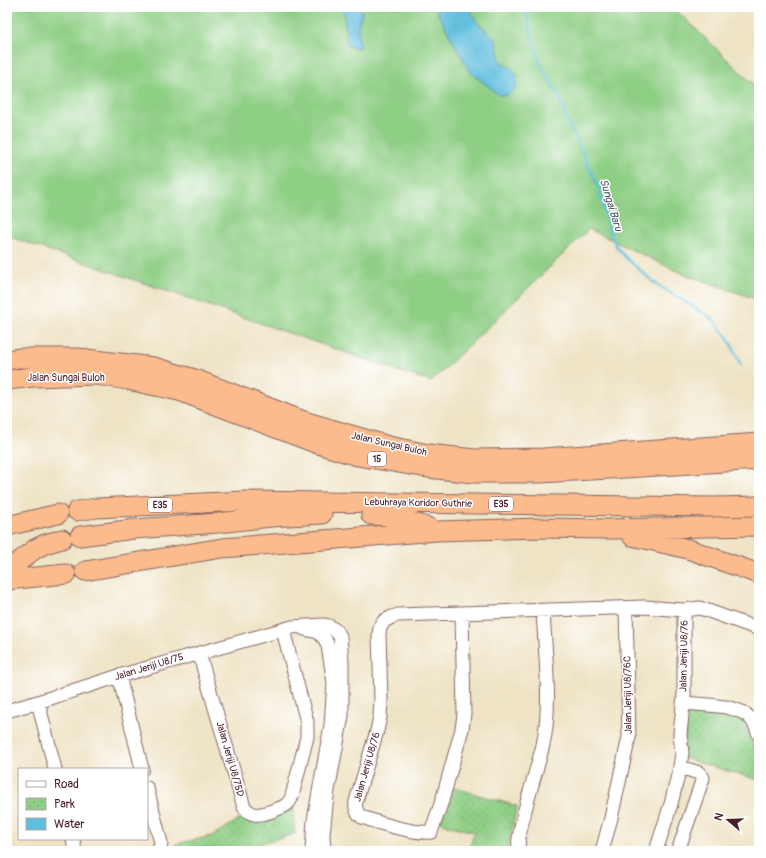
<svg xmlns="http://www.w3.org/2000/svg" width="766" height="858" font-family="Pangolin,sans-serif">
	<style>
		.grass { fill: #8fcf85; stroke: #6c7758 }
		.park { fill: url(#park-dots); stroke: #6c7758 }
		.water { fill: #5fbedd; stroke: #546e84 }
		.lines { fill: none; stroke-linecap: round; stroke-linejoin: round }
		.stream { stroke: #5fbedd; stroke-width: 2.5 }
		.minor-casing { stroke: #836461; stroke-width: 15 }
		.highway-casing { stroke: #836461; stroke-width: 21 }
		.minor { stroke: #fff; stroke-width: 13 }
		.highway { stroke: #fbbb8d; stroke-width: 19 }
		.labels { text-anchor: middle; dominant-baseline: central; stroke-width: 3; stroke-linejoin: round; paint-order: stroke }
		.shield { fill: #fff; stroke: #80626b; stroke-width: 1 }
		.shield-label { font-size: 9px; font-weight: bold; fill: #4a1f2b }
		.street-label { font-size: 10px; fill: #4a1f2b; stroke: #fff }
		.water-label { font-size: 11px; font-style: italic; fill: #515769; stroke: #fff }
	</style>
	<defs>
		<pattern id="park-dots" width="8" height="8" patternUnits="userSpaceOnUse"><rect width="8" height="8" fill="#8fcf85"/><path d="M2 2h.1M6 6h.1" fill="none" stroke="#7db173" stroke-width="1.8" stroke-linecap="round"/></pattern>
	</defs>
	<rect width="100%" height="100%" fill="#fff"/>
	<filter id="ink" filterUnits="userSpaceOnUse"><feTurbulence type="fractalNoise" baseFrequency=".025" numOctaves="2"/><feDisplacementMap in="SourceGraphic" scale="8" xChannelSelector="R" yChannelSelector="G"/><feConvolveMatrix kernelMatrix="1 2 1 2 8 2 1 2 1" color-interpolation-filters="sRGB"/></filter>
	<filter id="wash" filterUnits="userSpaceOnUse"><feTurbulence type="fractalNoise" baseFrequency=".012" numOctaves="4" result="noise"/><feDisplacementMap in="SourceGraphic" scale="16" xChannelSelector="R" yChannelSelector="G"/><feGaussianBlur stdDeviation="0.9" result="paint"/><feColorMatrix in="noise" values="0 0 0 0 0 0 0 0 0 0 0 0 0 0 0 0 0 1.4 0 .05"/><feComposite in="paint" operator="in"/></filter>
	<g filter="url(#wash)">
		<rect width="100%" height="100%" fill="#eee3c4"/>
		<path class="grass" d="M7,7H673L759,90V300L681,273L589,229L431,382L7,236Z"/>
		<path class="park" d="M687,710C702,712 733,711 743,722L759,758V780L683,758Z
			M451,787L517,806L507,851H469L474,832L443,824L441,821Z
			M293,806L295,834L262,843L245,851H172L176,844L212,836L240,819Z"/>
		<path class="water" d="M341,7H359L362,13L358,26L360,48L347,46L344,14Z
			M437,7H468L477,22L496,40L500,62L511,68L517,76L516,88L508,95H499L470,72L437,12Z"/>
		<g class="lines">
			<path class="stream" d="M524,7L528,19L531,34L541,66L558,94L567,121L599,188L608,228L616,246L627,259L656,284L713,319L728,338L741,365"/>
		</g>
	</g>
	<g filter="url(#ink)">
		<g class="lines">
			<defs>
				<path id="minor" d="M462,613L464,714L462,729L442,801L431,832C415,834 378,823 362,817C356,813 355,808 356,801L377,731L380,717L381,700L379,634L380,628L384,621L392,617L398,615L644,607L684,610L700,608L759,629
					M304,629L318,632L325,639L328,646L334,683L331,725L314,820L312,851
					M199,653L244,807C247,810 249,813 254,814C260,816 283,808 287,804C290,802 291,799 292,796L307,737V722L283,630
					M119,676L142,769
					M38,702L55,769
					M683,703C702,705 737,704 750,718C755,723 757,729 759,735
					M7,711L38,702L119,676L292,627L323,625L329,626L335,630L340,636L342,661V716L327,796L323,835L324,851
					M147,788L161,843L160,849L157,851
					M73,839L75,851
					M519,851C514,837 539,764 543,745C552,705 545,652 543,611
					M602,851L611,818L629,737L626,608
					M656,851L671,804L680,767L682,753L680,734L684,696V610
					M678,851L703,778L699,773L680,767"/>
				<path id="highway" d="M7,360L19,358H78L154,367L195,379L304,421L389,446L428,454L475,459L543,458L759,443
					M7,380L33,377L96,375L128,380L179,391L315,443L357,456L428,468L474,473H541L759,460
					M77,511L96,508L244,501L714,507L759,506
					M371,515C395,515 408,521 430,528
					M7,526L58,514
					M80,536L134,529L218,523L271,517L322,514
					M632,536L688,549L759,574
					M7,571L35,549L45,544L62,539
					M85,571L222,548L437,531L541,528L606,529L759,526
					M7,580L66,574"/>
			</defs>
			<use href="#minor" class="minor-casing"/>
			<use href="#highway" class="highway-casing"/>
			<use href="#minor" class="minor"/>
			<use href="#highway" class="highway"/>
		</g>
	</g>
	<g class="labels">
		<g class="shield">
			<rect x="368" y="452" width="18" height="14" rx="3"/>
			<rect x="489" y="497" width="24" height="14" rx="3"/>
			<rect x="148" y="498" width="24" height="14" rx="3"/>
		</g>
		<g class="shield-label">
			<text x="377" y="459">15</text>
			<text x="501" y="504">E35</text>
			<text x="160" y="505">E35</text>
		</g>
		<g class="street-label">
			<text x="66" y="378">Jalan Sungai Buloh</text>
			<text transform="translate(389 444) rotate(13)">Jalan Sungai Buloh</text>
			<text transform="translate(418 503) rotate(1)">Lebuhraya Koridor Guthrie</text>
			<text transform="translate(684 656) rotate(-89)">Jalan Jeriji U8/76</text>
			<text transform="translate(149 667) rotate(-17)">Jalan Jeriji U8/75</text>
			<text transform="translate(628 695) rotate(-91)">Jalan Jeriji U8/76C</text>
			<text transform="translate(230 759) rotate(74)">Jalan Jeriji U8/75D</text>
			<text transform="translate(367 767) rotate(-74)">Jalan Jeriji U8/76</text>
		</g>
		<g class="water-label">
			<text transform="translate(611 205) rotate(73)">Sungai Baru</text>
		</g>
	</g>
	<rect width="766" height="858" fill="none" stroke="#fff" stroke-width="24"/>
	<rect x="18" y="768" width="130" height="72" fill="#ffffff" stroke="#b7a5aa"/>
	<rect x="26" y="781" width="20" height="6" fill="#ffffff" stroke="#b7a5aa"/>
	<text x="54" y="788" font-size="12" fill="#4a1f2b">Road</text>
	<rect x="26" y="798" width="20" height="12" fill="url(#park-dots)" stroke="#b7a5aa"/>
	<text x="54" y="808" font-size="12" fill="#4a1f2b">Park</text>
	<rect x="26" y="818" width="20" height="12" fill="#5fbedd" stroke="#b7a5aa"/>
	<text x="54" y="828" font-size="12" fill="#4a1f2b">Water</text>
	<g transform="translate(728 820) rotate(289)" stroke="#ffffff" stroke-width="3" paint-order="stroke">
	<path d="M0-3L7 15L0 10L-7 15Z" fill="#4a1f2b"/>
	<text y="-6" font-size="11" font-weight="bold" text-anchor="middle" fill="#4a1f2b">N</text>
	</g>
</svg>
